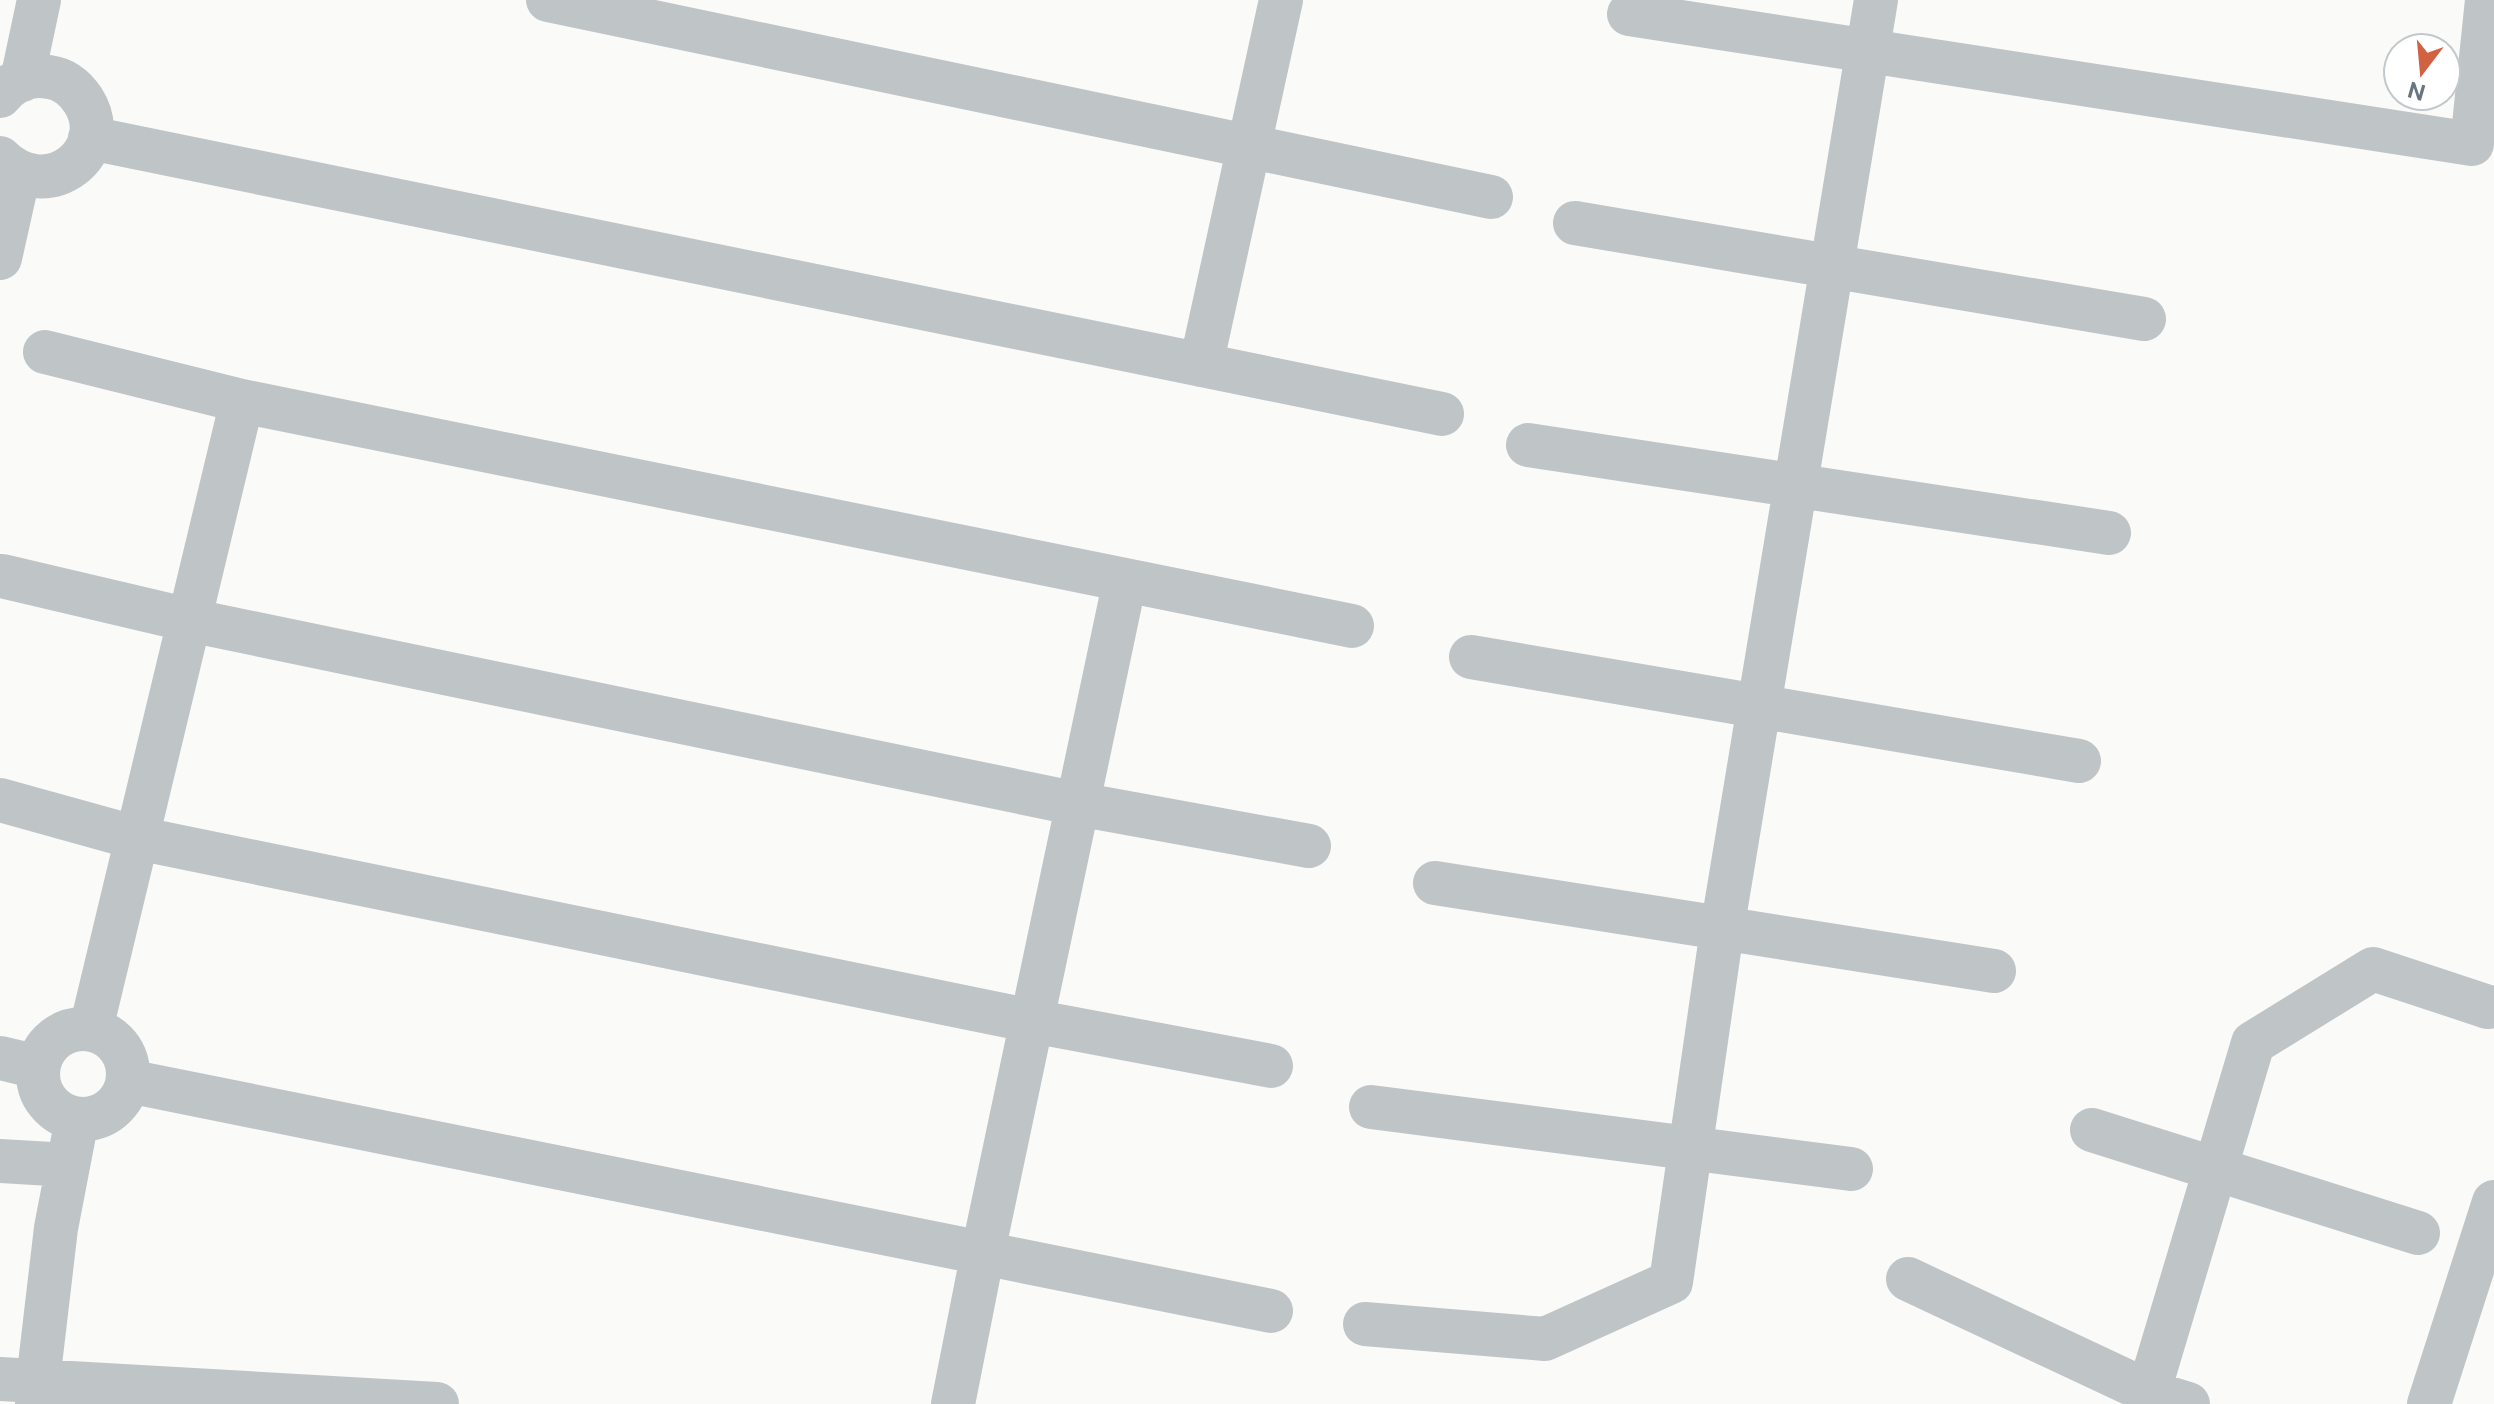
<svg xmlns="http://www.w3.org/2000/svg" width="2494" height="1404" font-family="'Public Sans',sans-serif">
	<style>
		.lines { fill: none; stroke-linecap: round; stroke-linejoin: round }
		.minor { stroke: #bfc4c7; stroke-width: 44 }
	</style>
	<rect width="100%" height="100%" fill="#fafaf8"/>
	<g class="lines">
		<path class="minor" d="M548,0L1491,197
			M1629,14L2472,144L2487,0
			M22,80L39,0
			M0,96C12,81 30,73 49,77C64,79 75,88 83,100C116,151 48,206 0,158
			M90,138L1442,414
			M1575,223L2144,319
			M0,258L19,173
			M45,352L242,401L1352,626
			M1201,365L1281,0
			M1528,445L2109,533
			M2,576L189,620L1078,804L1309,846
			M1471,657L2079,761
			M0,800L137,838L1032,1021L1271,1066
			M1435,883L1994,971
			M38 1074a45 45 0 1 1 90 0a45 45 0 1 1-90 0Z
			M91,1029L242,401
			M0,1058L38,1067
			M128,1081L1271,1311
			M1371,1107L1851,1169
			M2092,1130L2418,1233
			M0,1161L68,1165
			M1908,1279L2149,1392L2188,1404
			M1365,1324L1545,1339L1671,1282L1722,930L1876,0
			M0,1379L437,1404
			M37,1404L38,1381L56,1228L77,1119
			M953,1404L983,1252L1125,580
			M2145,1404L2253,1043L2373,969L2488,1007
			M2429,1404L2494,1202"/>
	</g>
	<g transform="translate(2422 72) rotate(196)"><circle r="38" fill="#ffffff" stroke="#c2c8cc" stroke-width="2"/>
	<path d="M0-6L14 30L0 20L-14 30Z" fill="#d06241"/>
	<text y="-12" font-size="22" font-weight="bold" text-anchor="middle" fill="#67757f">N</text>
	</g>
</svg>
